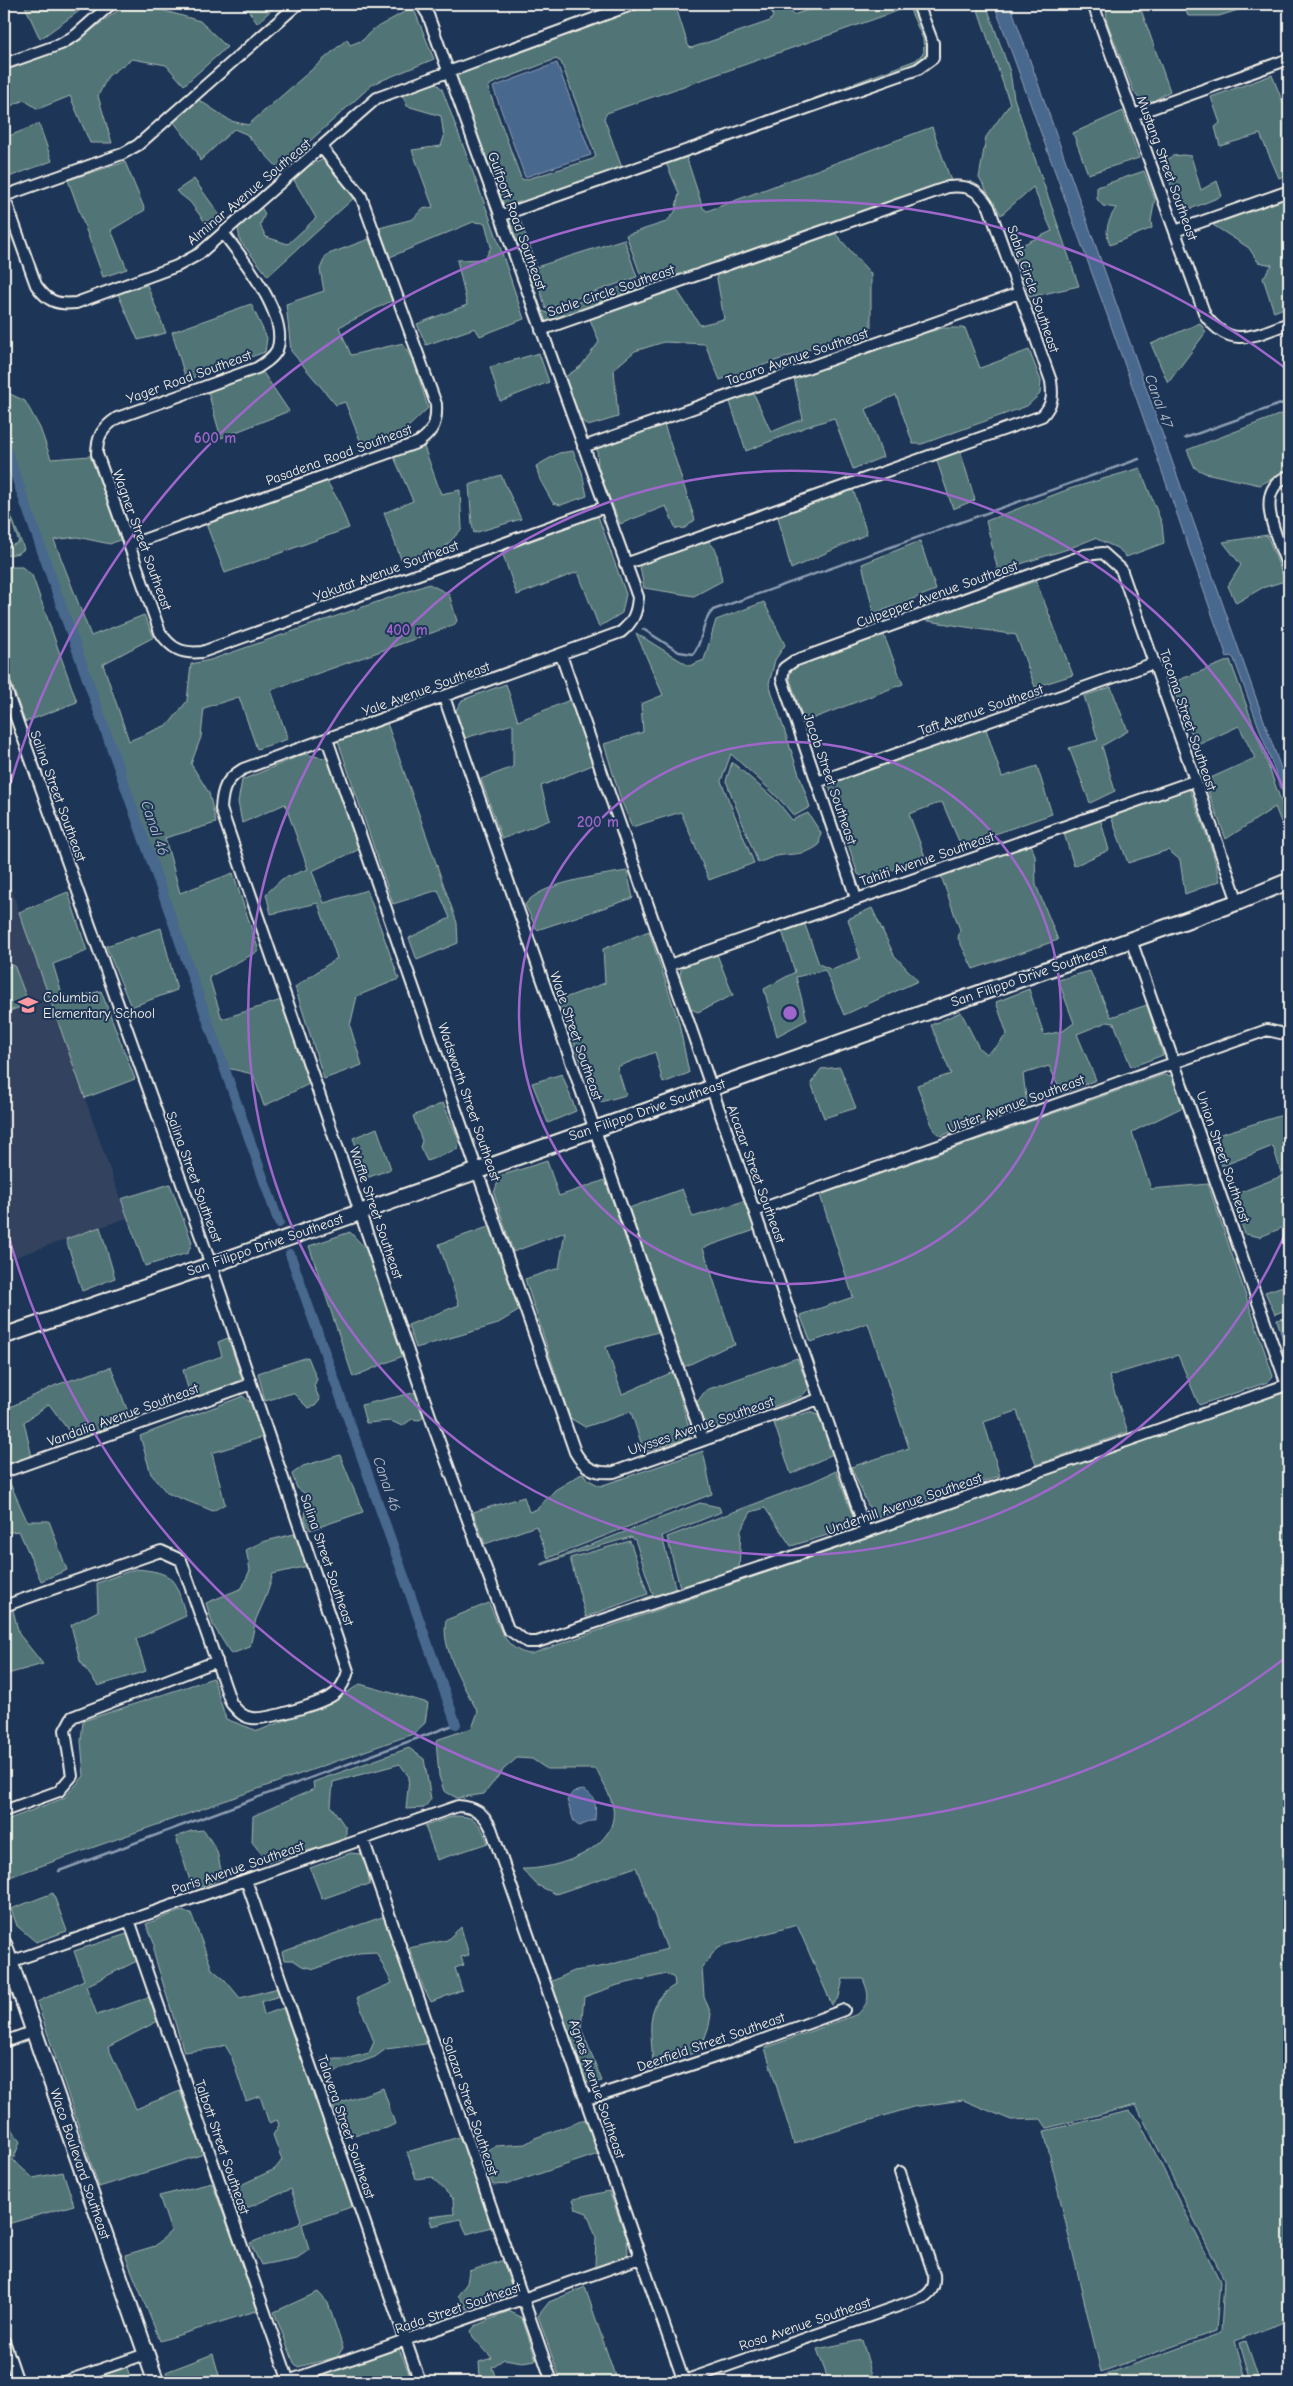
<svg xmlns="http://www.w3.org/2000/svg" width="1293" height="2386" font-family="'Comic Neue',sans-serif">
	<style>
		.built { fill: #32435e }
		.green { fill: #517576; stroke: #a2b3af; fill-rule: evenodd }
		.water { fill: #48678e; stroke: #8d9eb2 }
		.lines { fill: none; stroke-linecap: round; stroke-linejoin: round }
		.stream { stroke: #8d9eb2; stroke-width: 2.5 }
		.canal { stroke: #48678e; stroke-width: 10 }
		.street-casing { stroke: #f4f1e8; stroke-width: 14 }
		.secondary-casing { stroke: #f4f1e8; stroke-width: 19 }
		.street { stroke: #1d3557; stroke-width: 10 }
		.secondary { stroke: #1d3557; stroke-width: 15 }
		.ring { fill: none; stroke: #9f67cb; stroke-width: 2.5 }
		.labels { text-anchor: middle; dominant-baseline: central; stroke-width: 4; stroke-linejoin: round; paint-order: stroke }
		.street-label { font-size: 14px; fill: #f4f1e8; stroke: #1d3557 }
		.poi-label { font-size: 14px; fill: #f4f1e8; stroke: #1d3557; text-anchor: start }
		.water-label { font-size: 15px; font-style: italic; fill: #b8c1c8; stroke: #1d3557 }
		.centre { fill: #9f67cb; stroke: #1d3557; stroke-width: 2.5 }
		.ring-label { font-size: 15px; text-anchor: middle; font-weight: bold; fill: #9f67cb; stroke: #1d3557; stroke-width: 4; stroke-linejoin: round; paint-order: stroke }
	</style>
	<rect width="100%" height="100%" fill="#1d3557"/>
	<filter id="ink" filterUnits="userSpaceOnUse"><feTurbulence type="fractalNoise" baseFrequency=".02" numOctaves="2"/><feDisplacementMap in="SourceGraphic" scale="10" xChannelSelector="R" yChannelSelector="G"/><feConvolveMatrix kernelMatrix="1 2 1 2 8 2 1 2 1" color-interpolation-filters="sRGB"/></filter>
	<g filter="url(#ink)">
		<path class="built" d="M4,868L127,1218L4,1261Z"/>
		<path class="green" d="M24,4H89L40,39Z
			M244,4H278L257,23Z
			M648,4H675L688,45L691,48L770,21L773,16L769,4H787L793,15L826,4H912L928,45V56L916,65L725,132L916,60L924,52L923,39L910,10L906,8L607,113L604,118L622,168L503,210L455,74ZM556,59L561,62L596,156L593,159L524,180L521,178L488,88L491,84Z
			M976,4H986L1010,72L1014,98L1079,286L1030,297L1013,249L1052,231L1033,187L1001,215L979,178L986,137L1010,104Z
			M1108,4H1139L1170,91L1150,103L1140,100L1134,92L1107,22L1106,5Z
			M1184,4H1251V6L1219,16H1188Z
			M144,5L200,21L227,47L184,85L166,65L132,59L108,76L98,96L112,143H90L70,96L38,109L24,100L4,109V71L72,45L122,7Z
			M413,7L434,59L373,84L279,169L246,134L234,129L200,161L197,152L173,121L199,100L231,121L248,125L347,39L350,45L363,40L372,30Z
			M1272,75L1289,118V174L1279,178L1260,134L1220,146L1215,127L1220,123L1211,97Z
			M436,83L442,89L495,232L524,319L480,336L475,328L426,345L417,324L467,305L457,260L485,259L491,247L485,223L473,222L390,257L379,228L413,219L422,209L433,207L412,150L441,146L444,137L441,116L407,106L401,92Z
			M1123,111L1139,158L1088,174L1073,133Z
			M39,124L52,161L9,177L4,165V138Z
			M932,127L951,181L545,323L506,219L518,215L536,263L530,266L529,270L542,311L548,313L640,280L641,276L626,235L666,222L675,212L679,193L666,163L686,156L703,208L707,211Z
			M1183,155L1191,156L1201,190L1217,181L1222,196L1188,210L1179,208L1163,163L1172,156Z
			M324,159L355,197L268,276L240,241L238,228L261,207L265,214L260,225L266,237L288,244L316,218L294,180L309,166Z
			M125,162L145,210L111,230L127,269L103,277L68,180Z
			M1144,171L1155,199L1151,221L1152,228L1110,245C1104,230 1108,221 1116,208L1103,206L1097,199V187Z
			M194,179L219,214L208,226L190,202L176,191Z
			M1289,197V306L1274,312L1263,278L1272,265L1258,262L1249,248L1213,225Z
			M834,232L871,274V328L720,380L705,344L664,342L635,351L614,369L618,417L588,426L580,419L565,377L581,366L599,342L589,317L675,287L700,325L724,319L716,273Z
			M369,239L393,300L339,327L351,355L403,343L415,365L428,408L401,434L363,448L345,402L336,405L291,351L286,304L324,291L320,269L326,255Z
			M624,239L637,277L546,309L533,268Z
			M147,285L166,333L138,340L118,294Z
			M251,304L267,338L265,352L186,380L172,332Z
			M1200,323L1206,332L1168,383L1151,344Z
			M943,328H965L980,368L1029,350L1041,381L1040,394L1027,406L922,444H913L896,395L866,409L883,457L853,469L834,418L806,427L746,451L729,399L754,394L771,432L803,419L794,378L879,346Z
			M539,353L549,382L500,401L490,367Z
			M262,371L289,411L221,438L208,392Z
			M4,383L6,392L25,401L40,428L51,459L90,456L122,539L110,544L77,537L54,540L91,636L144,615L154,637L103,664L129,741L169,724L187,701L191,664L210,660L429,584L449,594L457,621L454,625L271,690L288,739L257,749L239,697L204,708L201,737L191,764L209,793L216,823L165,838L180,893L233,873L259,951L209,977L222,1019L281,1000L309,1084L264,1106L253,1074L227,1068L4,434Z
			M1289,411V470L1260,485L1205,473L1195,468L1187,450Z
			M664,424L695,520L685,528L676,529L666,506L620,524L598,469L597,448Z
			M423,444L441,494L460,490L462,529L442,550L401,559L384,513L413,501L394,457Z
			M960,450L975,500L953,509L936,458Z
			M573,451L582,472L587,496L561,505L553,503L540,480L536,466L559,453Z
			M1140,468L1162,524L1164,543L1126,557L1119,549L1095,538L1068,549L998,571L986,521L1069,489Z
			M501,475L521,519L474,533L472,524L469,485Z
			M326,480L338,500L349,528L225,573L206,524Z
			M853,489L867,534L791,569L778,517Z
			M4,498L24,549L19,553L4,556V549L19,542L12,523L4,526Z
			M598,516L626,594L622,613L599,627L578,572L517,595L502,552Z
			M1267,535L1285,581L1262,588L1236,603L1228,586L1241,565L1223,542Z
			M706,538L716,550L722,581L694,596L644,588L639,562Z
			M920,541L936,590L874,614L862,564Z
			M4,567H22L32,575L77,702L25,722L4,662Z
			M1036,581L1073,675L1035,687L1016,635L922,620Z
			M764,602L785,645L775,660L769,684L810,807L794,816C776,793 752,774 731,754L721,781L754,863L709,880L681,812L632,827L621,800L604,744L643,732L641,704L663,695L636,633L689,666L704,660L716,620Z
			M883,633L903,684L804,722L789,676L794,666Z
			M1230,660L1289,823V842L1275,807L1226,839L1204,781L1255,758L1239,726L1200,744L1191,732L1171,683Z
			M506,684L518,721L570,700L595,764L541,786L550,820L502,839L481,779L513,767V724L465,738L456,710L462,700Z
			M1111,687L1128,731L1102,746L1115,791L1090,803L1069,748L1098,740L1084,696Z
			M387,723L457,923L458,943L417,960L409,938L450,918L438,890L393,904L338,741Z
			M985,726L1002,777L1037,766L1052,814L961,846L942,802L909,814L926,859L866,879L858,874L828,783Z
			M304,754L329,759L360,849L312,871L324,903L367,890L399,979L357,996L350,1026L362,1065L324,1079L295,987L337,958L318,903L271,914L266,894L282,879L308,869L285,804L242,823L238,802L242,780Z
			M732,762L777,801L792,820L808,813L821,833L819,845C805,856 793,853 777,856C771,857 764,861 758,863L726,781Z
			M1182,788L1190,790L1213,853L1220,881L1185,894L1180,860L1168,850L1128,863L1110,814Z
			M1100,818L1109,850L1074,866L1063,830Z
			M1030,841L1035,856L1036,885L1058,940L973,969L958,938L960,930L940,873Z
			M627,871L633,898L537,930L525,905C538,883 602,875 627,871Z
			M68,892L87,951L53,964L62,994L72,998L101,991L135,1079L85,1098L19,912Z
			M872,908L894,955L918,981L844,1015L825,970L796,977L807,1020L777,1036L764,989L795,972L782,931L804,922L819,964L832,970L860,958L848,919Z
			M161,928L177,990L131,1007L106,946Z
			M649,931L679,1023L689,1073L663,1083L655,1052L617,1067L626,1095L601,1102L591,1090L559,1000L605,983L603,949Z
			M716,952L733,995L698,1012L691,1009L679,979L682,965Z
			M14,965L29,1004L4,1013V968Z
			M1090,971L1111,1017L1147,1005L1163,1055L1131,1067L1114,1023L1107,1022L1077,1034L1096,1080L1062,1093L1049,1066L1023,1074L1027,1105L941,1136L934,1131L917,1085L951,1074L931,1025L961,1012L979,1048L986,1054L997,1046L1007,1034L996,1002L1029,989L1044,1035L1063,1031L1074,1023L1058,980Z
			M840,1067L856,1108L824,1118L811,1083L821,1069Z
			M562,1074L576,1111L548,1123L532,1083Z
			M1163,1075L1174,1076L1185,1106L1132,1132L1151,1189L1208,1184L1273,1376L1268,1382L1199,1405L1178,1355L1109,1376L1128,1432L1036,1465L1017,1411L984,1422L1000,1476L876,1518L870,1510L851,1467L909,1448L868,1323L811,1342L800,1315L853,1297L820,1195Z
			M443,1103L459,1140L458,1149L427,1161L420,1147L422,1141L413,1116Z
			M1289,1113V1225L1260,1237L1245,1234L1231,1196L1282,1176L1273,1146L1222,1166L1211,1137Z
			M377,1128L391,1169L361,1180L350,1153L357,1149L353,1138Z
			M547,1161L559,1196L605,1180L658,1332L606,1347L622,1394L673,1372L691,1434L687,1439L644,1452L631,1412L585,1427L570,1418L525,1279L559,1268L565,1232L513,1252L494,1193L500,1176Z
			M170,1184L192,1242L188,1253L145,1266L121,1199Z
			M682,1189L693,1217L744,1201L755,1230L703,1248L735,1345L726,1347L684,1367L629,1208Z
			M491,1226L520,1310L495,1325L416,1348L408,1325L459,1305L439,1244Z
			M100,1227L115,1278L82,1291L66,1239Z
			M350,1232L366,1249L405,1355L353,1377L309,1246Z
			M1289,1284V1309L1275,1314L1265,1292Z
			M1289,1316V1359L1277,1320Z
			M228,1338L242,1379L192,1404L183,1370L222,1356L218,1342Z
			M308,1357L317,1379L314,1386L320,1400L315,1406L308,1408L293,1393L265,1401L258,1373Z
			M797,1358L809,1388L802,1396L718,1427C702,1426 700,1416 697,1402L706,1390Z
			M111,1367L131,1420L124,1425L76,1441L49,1404L24,1422L32,1457L4,1468V1410L56,1385Z
			M1289,1391V2320L1235,2341L1247,2382H1085L1221,2333L1224,2279L1136,2105L1047,2128L1041,2119L1011,2120L963,2100L913,2107L794,2144L765,2048L858,2014C870,2001 870,1996 863,1979H843L839,1997L832,2005L797,1925L718,1947L702,1967L704,1996L711,2014L709,2026L700,2051L653,2066C652,2033 642,2004 675,1985L674,1978L667,1974L618,1985L584,1997L581,2028L602,2081L591,2084L585,2081L550,1982L574,1971L605,1966L667,1949L636,1867L556,1894L537,1885L522,1869C554,1870 619,1850 613,1808C611,1795 601,1780 596,1769H547L532,1759L517,1758L504,1769L484,1794L457,1798L444,1791L439,1776L436,1740L472,1728L478,1712C464,1687 440,1648 446,1620L489,1603C499,1625 504,1651 531,1654Z
			M417,1392L425,1417L419,1420L412,1419L402,1426L391,1421L366,1423L361,1405Z
			M243,1396L255,1407L263,1437L212,1453L225,1504L213,1511L167,1493L151,1474L140,1436Z
			M809,1412L818,1415L833,1454L791,1474L774,1423Z
			M703,1451L712,1494L548,1558L536,1526L485,1544L473,1512L524,1497L529,1512L537,1509L555,1490L583,1473L587,1479L600,1486Z
			M340,1455L363,1512L310,1530L305,1520L307,1495L297,1488L292,1474L303,1466Z
			M836,1471L853,1516L848,1529L791,1546L765,1508L751,1512L741,1530L739,1570L681,1591L667,1537L805,1485Z
			M9,1481L27,1521H49L67,1570L41,1581L19,1531L4,1533V1482Z
			M700,1503L719,1507L721,1512L662,1536L676,1591L605,1614L653,1595L635,1540L631,1537L569,1555L542,1565L541,1564Z
			M294,1534L308,1566L273,1574L265,1599L256,1619L250,1647L231,1654L213,1625L206,1603L242,1588L250,1570L246,1550L262,1542Z
			M630,1541L648,1594L586,1617L570,1558Z
			M135,1569C175,1572 175,1579 186,1616L136,1639L146,1671L98,1686L80,1661L71,1625L98,1611L97,1583Z
			M13,1610L19,1634L43,1664L4,1675V1614Z
			M213,1678L226,1719L258,1731L337,1699L360,1684L428,1703L425,1723L413,1734L4,1879V1821L64,1798L84,1776L81,1741L83,1721Z
			M409,1748L424,1759L431,1799L424,1808L406,1809L409,1777L400,1764L333,1782L331,1806L346,1828V1840L268,1862L252,1842L253,1816L314,1789L313,1782Z
			M454,1816C478,1816 480,1824 488,1843L437,1860L425,1826Z
			M204,1830L217,1851L222,1875C216,1884 202,1887 192,1887L176,1837L191,1831Z
			M351,1853L361,1854L368,1872L370,1885L359,1886L322,1899L310,1868Z
			M53,1893L67,1931L36,1942L17,1926L11,1909Z
			M180,1911L191,1913L212,1969L225,1980L240,1998L278,1988L282,1995L261,2002L264,2015L283,2008L352,2200L351,2207L302,2224L309,2250L297,2258L261,2265L250,2243L299,2224L301,2220L291,2189L240,2211L232,2189L275,2169L282,2160L273,2135L279,2125L277,2120L269,2123L260,2096L246,2101L231,2055L225,2045L216,2048L184,2052L154,1954V1943L146,1924Z
			M385,1916L399,1963L427,2034L426,2044L386,2049L375,2057L325,2075L321,2059H345L369,2053L374,2042L357,1998L392,1983L376,1952L359,1953L315,1969L302,1966L293,1960H284L282,1952Z
			M461,1927L469,1955L461,1957L464,1965L455,1968L462,1990L431,2002L424,1989L409,1948L447,1940Z
			M127,1934L137,1961L86,1986L97,2015L149,1997L158,2021L108,2047L136,2109L180,2091L204,2154L99,2187L37,2002L84,1980L74,1951Z
			M383,2088L395,2124L387,2128L343,2137L333,2106Z
			M1129,2111L1139,2121L1220,2281L1216,2331L1101,2372L1044,2131Z
			M4,2114L20,2142L13,2160L33,2178L63,2172L74,2205L4,2225Z
			M586,2119L598,2154L509,2184L493,2185L481,2153L495,2146L525,2144L535,2138Z
			M459,2137L464,2146L491,2227L467,2234L460,2219L432,2226L429,2217L454,2214L453,2199L432,2177L416,2179L407,2152Z
			M212,2183L259,2310L160,2341L125,2255L155,2246L171,2231L159,2196Z
			M609,2191L627,2238L628,2253L623,2258L595,2267L596,2237L587,2213L576,2209L573,2199Z
			M504,2260L513,2288L510,2296L467,2309L458,2295L467,2283L469,2271Z
			M585,2287L617,2382H561L538,2316L549,2302Z
			M318,2292L328,2303L343,2348L337,2357L298,2367L294,2363L274,2312Z
			M509,2311L522,2318L536,2360L522,2362L504,2359L492,2367L497,2382H483L480,2377L479,2362L492,2358L473,2337L471,2331L475,2326Z
			M862,2340L874,2382H829L817,2349Z
			M1246,2341L1260,2382H1251L1240,2343Z
			M399,2349L413,2382H302V2379Z
			M213,2354L221,2382H169L166,2372Z
			M126,2365L132,2382H99L96,2376Z"/>
		<path class="water" d="M994,4H1010L1289,791V810L1234,659L1231,656L1227,657L1109,320Z
			M557,63L591,155L525,177L493,87Z
			M583,1790C597,1796 596,1806 595,1820L579,1826L574,1822L567,1800L573,1792Z"/>
		<g class="lines">
			<path class="stream" d="M1185,438L1289,401
				M643,629L679,652L693,654C704,641 701,622 713,610L1139,459
				M59,1871L456,1724"/>
			<path class="canal" d="M4,443L279,1223
				M290,1254L456,1724"/>
			<defs>
				<path id="street" d="M421,4L428,15L638,597C637,613 633,622 621,632L243,769C226,779 222,789 221,809L436,1433L508,1629L527,1642H537L866,1532L1289,1384
					M1093,4L1205,315C1231,351 1255,335 1289,323
					M4,64L61,44L76,35L111,4
					M1133,115L1289,59
					M4,196L36,285C47,301 56,305 76,303L177,266L199,254L377,98L634,4
					M4,196L122,154L138,145L298,4
					M500,216L918,69L933,58V43L918,4
					M1175,231L1289,191
					M224,234C243,259 290,317 277,350C273,358 265,363 257,368L117,418C102,428 97,437 97,454L160,632C171,649 182,654 202,652L605,507
					M541,330L948,187C968,185 978,189 989,207L1051,381C1053,396 1053,404 1042,416L625,564
					M583,447L1019,293
					M1289,476C1250,490 1280,543 1289,570
					M129,545L419,442C434,431 437,422 436,404L361,196L322,148
					M561,655L866,1532
					M4,684L211,1265L348,1671C345,1682 339,1693 328,1698C314,1705 267,1720 252,1718C242,1717 237,1710 231,1703L181,1560L161,1551L4,1606
					M444,697L703,1440
					M327,739L575,1452C584,1468 595,1474 614,1472L819,1399
					M817,782L1154,663
					M856,898L782,679L784,668L794,661L1085,555L1103,553L1121,569L1238,902
					M1131,940L1287,1385
					M669,965L1194,781
					M755,1211L1267,1030L1289,1035
					M4,1472L251,1384
					M4,1811L59,1791L72,1776L65,1730L72,1717L217,1661
					M363,1839L552,2382
					M246,1880L420,2382
					M129,1920L289,2382
					M10,1962L458,1806C475,1807 484,1813 491,1828C556,2013 619,2198 684,2382
					M4,2042L34,2031
					M587,2099L727,2053L844,2010
					M4,2341L18,2382
					M684,2381L924,2297C933,2291 935,2285 934,2275L900,2172
					M64,2382L146,2354
					M285,2382L640,2258"/>
				<path id="secondary" d="M4,1336L211,1265L1238,902L1289,881
					M4,1945L156,2382"/>
			</defs>
			<use href="#street" class="street-casing"/>
			<use href="#secondary" class="secondary-casing"/>
			<use href="#street" class="street"/>
			<use href="#secondary" class="secondary"/>
		</g>
	</g>
	<g class="ring">
		<circle cx="790" cy="1013" r="271"/>
		<path d="M1289 1225A542 542 0 1 1 1289 801"/>
		<path d="M1285 1658A813 813 0 0 1 5 1223M5 803A813 813 0 0 1 1285 368"/>
	</g>
	<defs>
		<symbol id="school-bare" viewBox="-9 -9 18 18"><path d="M0-5L7-2L0 1L-7-2ZM-4 1L0 2.5L4 1V4Q0 6-4 4Z" fill="#ff9aa2" stroke="#1d3557" stroke-width="2.5" paint-order="stroke"/></symbol>
	</defs>
	<g fill-rule="evenodd">
		<use href="#school-bare" x="14" y="991" width="28" height="28"/>
	</g>
	<g class="labels">
		<g class="street-label">
			<text transform="translate(1167 168) rotate(70)">Mustang Street Southeast</text>
			<text transform="translate(249 192) rotate(-40)">Alminar Avenue Southeast</text>
			<text transform="translate(517 221) rotate(70)">Gulfport Road Southeast</text>
			<text transform="translate(1033 289) rotate(71)">Sable Circle Southeast</text>
			<text transform="translate(611 291) rotate(-19)">Sable Circle Southeast</text>
			<text transform="translate(797 357) rotate(-19)">Tacaro Avenue Southeast</text>
			<text transform="translate(189 377) rotate(-20)">Yager Road Southeast</text>
			<text transform="translate(339 455) rotate(-20)">Pasadena Road Southeast</text>
			<text transform="translate(142 540) rotate(70)">Wagner Street Southeast</text>
			<text transform="translate(386 571) rotate(-20)">Yakutat Avenue Southeast</text>
			<text transform="translate(937 594) rotate(-20)">Culpepper Avenue Southeast</text>
			<text transform="translate(426 689) rotate(-20)">Yale Avenue Southeast</text>
			<text transform="translate(981 710) rotate(-19)">Taft Avenue Southeast</text>
			<text transform="translate(1188 720) rotate(71)">Tacoma Street Southeast</text>
			<text transform="translate(830 779) rotate(71)">Jacob Street Southeast</text>
			<text transform="translate(58 796) rotate(70)">Salina Street Southeast</text>
			<text transform="translate(927 859) rotate(-19)">Tahiti Avenue Southeast</text>
			<text transform="translate(1029 976) rotate(-19)">San Filippo Drive Southeast</text>
			<text transform="translate(576 1036) rotate(71)">Wade Street Southeast</text>
			<text transform="translate(469 1102) rotate(71)">Wadsworth Street Southeast</text>
			<text transform="translate(1016 1104) rotate(-20)">Ulster Avenue Southeast</text>
			<text transform="translate(647 1110) rotate(-19)">San Filippo Drive Southeast</text>
			<text transform="translate(1223 1157) rotate(71)">Union Street Southeast</text>
			<text transform="translate(756 1174) rotate(70)">Alcazar Street Southeast</text>
			<text transform="translate(194 1177) rotate(70)">Salina Street Southeast</text>
			<text transform="translate(376 1213) rotate(71)">Waffle Street Southeast</text>
			<text transform="translate(265 1245) rotate(-19)">San Filippo Drive Southeast</text>
			<text transform="translate(123 1415) rotate(-20)">Vandalia Avenue Southeast</text>
			<text transform="translate(701 1426) rotate(-19)">Ulysses Avenue Southeast</text>
			<text transform="translate(904 1504) rotate(-19)">Underhill Avenue Southeast</text>
			<text transform="translate(327 1560) rotate(71)">Salina Street Southeast</text>
			<text transform="translate(238 1868) rotate(-19)">Paris Avenue Southeast</text>
			<text transform="translate(711 2042) rotate(-19)">Deerfield Street Southeast</text>
			<text transform="translate(597 2089) rotate(71)">Agnes Avenue Southeast</text>
			<text transform="translate(470 2106) rotate(71)">Salazar Street Southeast</text>
			<text transform="translate(346 2127) rotate(71)">Talavera Street Southeast</text>
			<text transform="translate(222 2147) rotate(71)">Talbott Street Southeast</text>
			<text transform="translate(80 2164) rotate(71)">Waco Boulevard Southeast</text>
			<text transform="translate(458 2308) rotate(-19)">Rada Street Southeast</text>
			<text transform="translate(805 2324) rotate(-19)">Rosa Avenue Southeast</text>
		</g>
		<g class="poi-label">
			<text x="43" y="997">Columbia<tspan x="43" dy="16">Elementary School</tspan></text>
		</g>
		<g class="water-label">
			<text transform="translate(1159 401) rotate(70)">Canal 47</text>
			<text transform="translate(155 828) rotate(71)">Canal 46</text>
			<text transform="translate(387 1484) rotate(71)">Canal 46</text>
		</g>
	</g>
	<circle cx="790" cy="1013" r="8" class="centre"/>
	<g class="ring-label">
		<text x="215" y="443">600 m</text>
		<text x="407" y="635">400 m</text>
		<text x="598" y="827">200 m</text>
	</g>
	<rect width="1293" height="2386" fill="none" stroke="#1d3557" stroke-width="20"/>
	<rect x="10" y="10" width="1273" height="2366" fill="none" stroke="#f4f1e8" stroke-width="2" filter="url(#ink)"/>
</svg>
